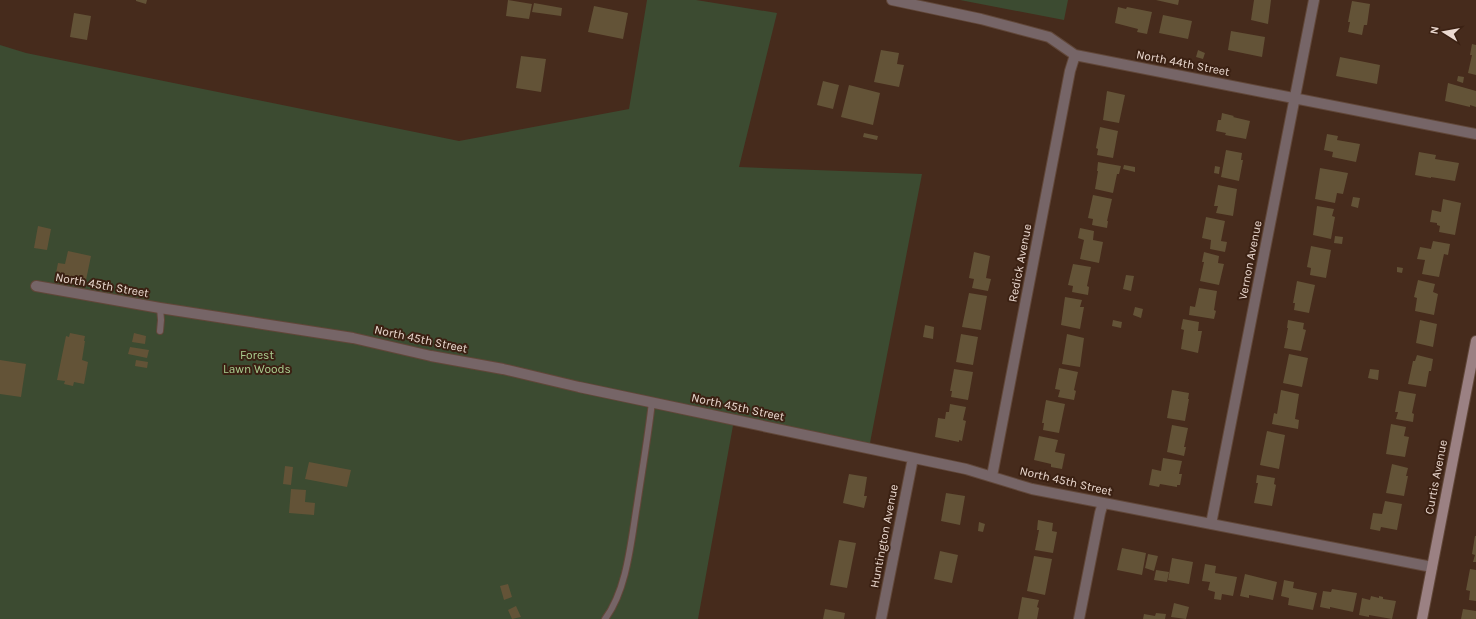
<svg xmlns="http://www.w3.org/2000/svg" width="1476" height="619" font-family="Karla,sans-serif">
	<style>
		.green { fill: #3c4b31 }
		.building { fill: #635337 }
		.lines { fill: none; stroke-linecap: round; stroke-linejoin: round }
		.lane-casing { stroke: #614739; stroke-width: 8 }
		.street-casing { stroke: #614739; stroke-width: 12 }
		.secondary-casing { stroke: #614739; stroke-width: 12 }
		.lane { stroke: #766567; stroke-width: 6 }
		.street { stroke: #766567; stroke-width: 10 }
		.secondary { stroke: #9b8183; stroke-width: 10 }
		.labels { text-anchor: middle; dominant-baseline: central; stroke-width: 4; stroke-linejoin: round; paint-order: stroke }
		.street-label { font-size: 12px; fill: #ecdad1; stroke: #3b2113 }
		.park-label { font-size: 12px; fill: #abcf91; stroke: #3b2113 }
	</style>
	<rect width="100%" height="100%" fill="#462b1c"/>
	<path class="green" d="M647,0H696L777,13L739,167L922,174L869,448L734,420L698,619H0V45L26,53L459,141L629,109Z
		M960,0H1068L1064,20Z"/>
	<path class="building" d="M136,0H147L146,4L136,1Z
		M508,0L532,4L529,19L506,16Z
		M1156,0H1179L1178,5Z
		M1254,0H1271L1268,24L1251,20Z
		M1352,1L1370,4L1367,25H1364L1362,35L1348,32L1350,22H1348Z
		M534,3L562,8L561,16L532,12Z
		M594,6L628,13L623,39L588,32Z
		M1118,7L1126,9L1127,7L1152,12L1147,34L1137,32L1138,29L1115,23Z
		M74,13L91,16L87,40L70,37Z
		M1163,15L1192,21L1188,39L1159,33Z
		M1231,31L1265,37L1262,57L1228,50Z
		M1472,44L1476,45V75L1468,73L1472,55H1470Z
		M881,50L899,53L897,64L904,65L899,87L874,82Z
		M1198,50L1205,53L1203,59L1196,57Z
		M521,56L546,59L541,92L516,88Z
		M1340,57L1380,65L1377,84L1336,76Z
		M1458,76L1464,77L1463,83L1457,81Z
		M823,81L839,85L833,109L817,105Z
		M1448,83L1476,91V107L1470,105V107L1445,101Z
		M849,85L880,93L873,125L841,117Z
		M1107,91L1125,95L1119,123L1103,120Z
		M1222,113L1234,116L1233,117L1250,121L1246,139L1225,135L1226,133L1216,131L1218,120H1221Z
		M1100,127L1118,131L1113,158L1097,155L1098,149L1096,148Z
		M864,133L878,136L877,140L863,137Z
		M1327,134L1338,136L1337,140L1360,144L1356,162L1332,157L1333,152L1324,150Z
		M1226,150L1242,153L1241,160H1243L1239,181L1221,177Z
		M1419,152L1436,155L1435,159L1459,163L1455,181L1431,177V178L1415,175Z
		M1098,162L1121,166L1119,174H1117L1113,193L1095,189L1098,171H1097Z
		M1124,165L1135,167V172L1123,169Z
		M1215,166L1220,167L1219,174L1214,173Z
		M1320,168L1348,173L1343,194L1337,193L1335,203L1315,199Z
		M1218,185L1237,189L1233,216L1216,213L1218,206H1214Z
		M1093,195L1112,199L1107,221H1108L1107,228L1092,225L1093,219L1088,218Z
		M1353,197L1360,198L1358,208L1351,206Z
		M1443,199L1461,203L1455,235L1439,232L1440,226L1437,225V223L1430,222L1432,210L1441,212Z
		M1317,206L1334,209L1332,216L1335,217L1331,239L1313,235Z
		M1206,217L1225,221L1221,241L1227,242L1225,252L1210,249L1211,240L1202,238Z
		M38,226L51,229L47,250L34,248Z
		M1080,228L1094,231L1093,240L1103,242L1099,263L1080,259L1084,240L1078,238Z
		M1335,236L1343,237L1342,244L1334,243Z
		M1433,241L1450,244L1448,255L1444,254L1439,277L1422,274L1425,260L1417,259L1420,247L1431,249Z
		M1311,246L1331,250L1326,278L1310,275L1311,268L1307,267Z
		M68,251L91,256L86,280L56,273L58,263L65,264Z
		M974,252L990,256L986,278L991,279L988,291L972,288L974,279L969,278Z
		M1204,252L1219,256L1218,263L1224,264L1219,285L1200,281L1204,262H1202Z
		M1073,264L1091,267L1087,286L1089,287L1088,295L1072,292L1073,286L1068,285Z
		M1397,267L1403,268L1402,273L1397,272Z
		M1126,275L1134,276L1131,291L1123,289Z
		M1418,280L1435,284L1433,292L1438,294L1434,315L1415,311L1417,298L1414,297Z
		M1297,281L1315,285L1309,313L1294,310L1295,303H1293Z
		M1199,288L1217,291L1214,310L1216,311L1214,319L1189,315L1190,306L1195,307Z
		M969,293L987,296L981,330L962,327Z
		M1065,297L1082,300L1080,307H1084L1080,329L1061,325Z
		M1135,307L1143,309L1141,318L1133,315Z
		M1183,319L1199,322L1198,331H1202L1198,353L1181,349L1184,330L1181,329Z
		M1113,320L1122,322L1121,328L1112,326Z
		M1288,320L1304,323L1303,329L1306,330L1301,351L1284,348L1288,328H1287Z
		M1420,320L1437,324L1433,347L1416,343Z
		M925,325L934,327L933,339L923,337Z
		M70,333L85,336L84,341H85L82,360L88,362L84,384L74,382L73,386L64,384L65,381L57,380L66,336L69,337Z
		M134,333L146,336L145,344L132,342Z
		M961,334L978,337L973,365L956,362Z
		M1067,334L1084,338L1080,367L1062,364Z
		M130,347L149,350L147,358L128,354Z
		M1289,354L1308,358L1302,387L1283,383Z
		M1417,355L1433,359L1431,371H1429L1426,387L1408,384L1413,361H1415Z
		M0,360L26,364L21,397L0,394Z
		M136,360L148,362L147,368L135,366Z
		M1059,368L1078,372L1074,390L1076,391L1074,400L1058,397L1060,390L1055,389Z
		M954,369L973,372L968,400L951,397L952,391H950Z
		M1370,369L1379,370L1378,380L1368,378Z
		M1172,390L1189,393L1188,399H1189L1185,421L1167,418Z
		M1281,390L1299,394L1295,419L1299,420L1298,429L1272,424L1274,413L1277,414Z
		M1399,391L1416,394L1412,413L1414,414L1413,422L1396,419L1398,412H1395Z
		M1046,400L1065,404L1059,433L1043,430L1044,423H1042Z
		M950,404L966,407L963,420L966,421L962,441L959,440V442L935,437L938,418L945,419L946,412H949Z
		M1391,424L1406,427L1404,436L1409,437L1405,457L1386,454Z
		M1172,425L1188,428L1184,447H1186L1184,456L1167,452Z
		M1267,431L1285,435L1279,469L1260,465Z
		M1039,436L1058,440L1055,452L1065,454L1062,469L1051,467V464L1034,460Z
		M1163,458L1182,461L1179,474H1182L1180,485H1177V487L1160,484L1159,487L1149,485L1152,469L1161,471Z
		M309,462L351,470L347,487L305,479Z
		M1392,464L1408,468L1406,476H1408L1404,496L1386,493Z
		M285,466L293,467L291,485L283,484Z
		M849,474L867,477L864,496H867L864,508L843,503Z
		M1257,475L1275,478L1274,484L1276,485L1272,506L1254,503L1258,483H1256Z
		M291,489L306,490L305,502L315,503L314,515L289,513Z
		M946,493L965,496L960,525L941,521Z
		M1385,501L1402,504L1397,530L1381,527L1380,531L1370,529L1373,513L1382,514Z
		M1038,520L1053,523L1052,531L1057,532L1053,553L1035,550L1039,530H1037Z
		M979,522L985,524L983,532L978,531Z
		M1475,536H1476V562H1473L1475,555L1472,554Z
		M839,540L856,543L847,588L830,585Z
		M1122,548L1146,553L1142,575L1117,570Z
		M940,551L958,555L952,583L934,579Z
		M1148,554L1158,556L1154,571L1145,568Z
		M1034,556L1052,559L1045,595L1027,591Z
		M1172,558L1193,562L1189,584L1168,580Z
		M1205,564L1216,566L1215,573L1237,577L1233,596L1222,594L1221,600L1214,599L1215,592L1208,590L1210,582L1202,581Z
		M1470,569L1476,570V601L1469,600L1470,591L1466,590Z
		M1156,570L1169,572L1167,582L1154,580Z
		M1245,574L1277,582L1273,600L1249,595V598L1240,596Z
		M1284,580L1294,582L1293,588L1317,593L1313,610L1288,605L1289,598L1281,596Z
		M508,584L512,597L504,600L500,586Z
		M1332,589L1357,593L1353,612L1330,607V609L1320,607L1323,591L1331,592Z
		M1371,596L1379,598V596L1383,597V599L1396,601L1392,619L1369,615V617L1359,615L1362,598L1370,600Z
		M1022,597L1039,600L1037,607L1039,608L1037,619H1018Z
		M1174,603L1189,607L1186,619L1171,617Z
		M516,606L521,617L512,619L508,610Z
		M825,609L845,613L844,619H823Z
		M1463,609L1476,611V619H1461Z
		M1156,613L1166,614L1165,619H1143L1144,614L1155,616Z"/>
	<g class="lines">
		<defs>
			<path id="lane" d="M160,331L161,320L160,308
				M605,619C627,590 631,541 637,505C642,471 648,437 652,402"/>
			<path id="street" d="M892,0L981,19L1049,37L1075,55L1476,134
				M36,286L160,308L353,338L431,356L503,369L579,387L966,469L1032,489L1432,567
				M992,476L1070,71L1075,55
				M1211,524L1314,0
				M881,619L913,458
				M1079,619L1100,513L1103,503"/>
			<path id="secondary" d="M1422,619L1476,341"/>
		</defs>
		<use href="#lane" class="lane-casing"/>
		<use href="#street" class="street-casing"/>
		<use href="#secondary" class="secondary-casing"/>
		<use href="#lane" class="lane"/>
		<use href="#street" class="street"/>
		<use href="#secondary" class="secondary"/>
	</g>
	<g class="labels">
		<g class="street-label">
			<text transform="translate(1183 63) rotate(11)">North 44th Street</text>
			<text transform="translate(1250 260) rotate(-79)">Vernon Avenue</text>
			<text transform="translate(1020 263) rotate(-79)">Redick Avenue</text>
			<text transform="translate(102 285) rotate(10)">North 45th Street</text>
			<text transform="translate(421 339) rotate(12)">North 45th Street</text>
			<text transform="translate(738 407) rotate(12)">North 45th Street</text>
			<text transform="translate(1436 477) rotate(-79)">Curtis Avenue</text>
			<text transform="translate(1066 481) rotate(13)">North 45th Street</text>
			<text transform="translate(884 536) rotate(-79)">Huntington Avenue</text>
		</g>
		<g class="park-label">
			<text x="257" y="355">Forest<tspan x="257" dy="14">Lawn Woods</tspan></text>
		</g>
	</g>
	<g transform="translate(1444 32) rotate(281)" stroke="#3b2113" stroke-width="3" paint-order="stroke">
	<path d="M0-3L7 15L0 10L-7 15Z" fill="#ecdad1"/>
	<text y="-6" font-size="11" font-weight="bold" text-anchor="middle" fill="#ecdad1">N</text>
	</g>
</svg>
